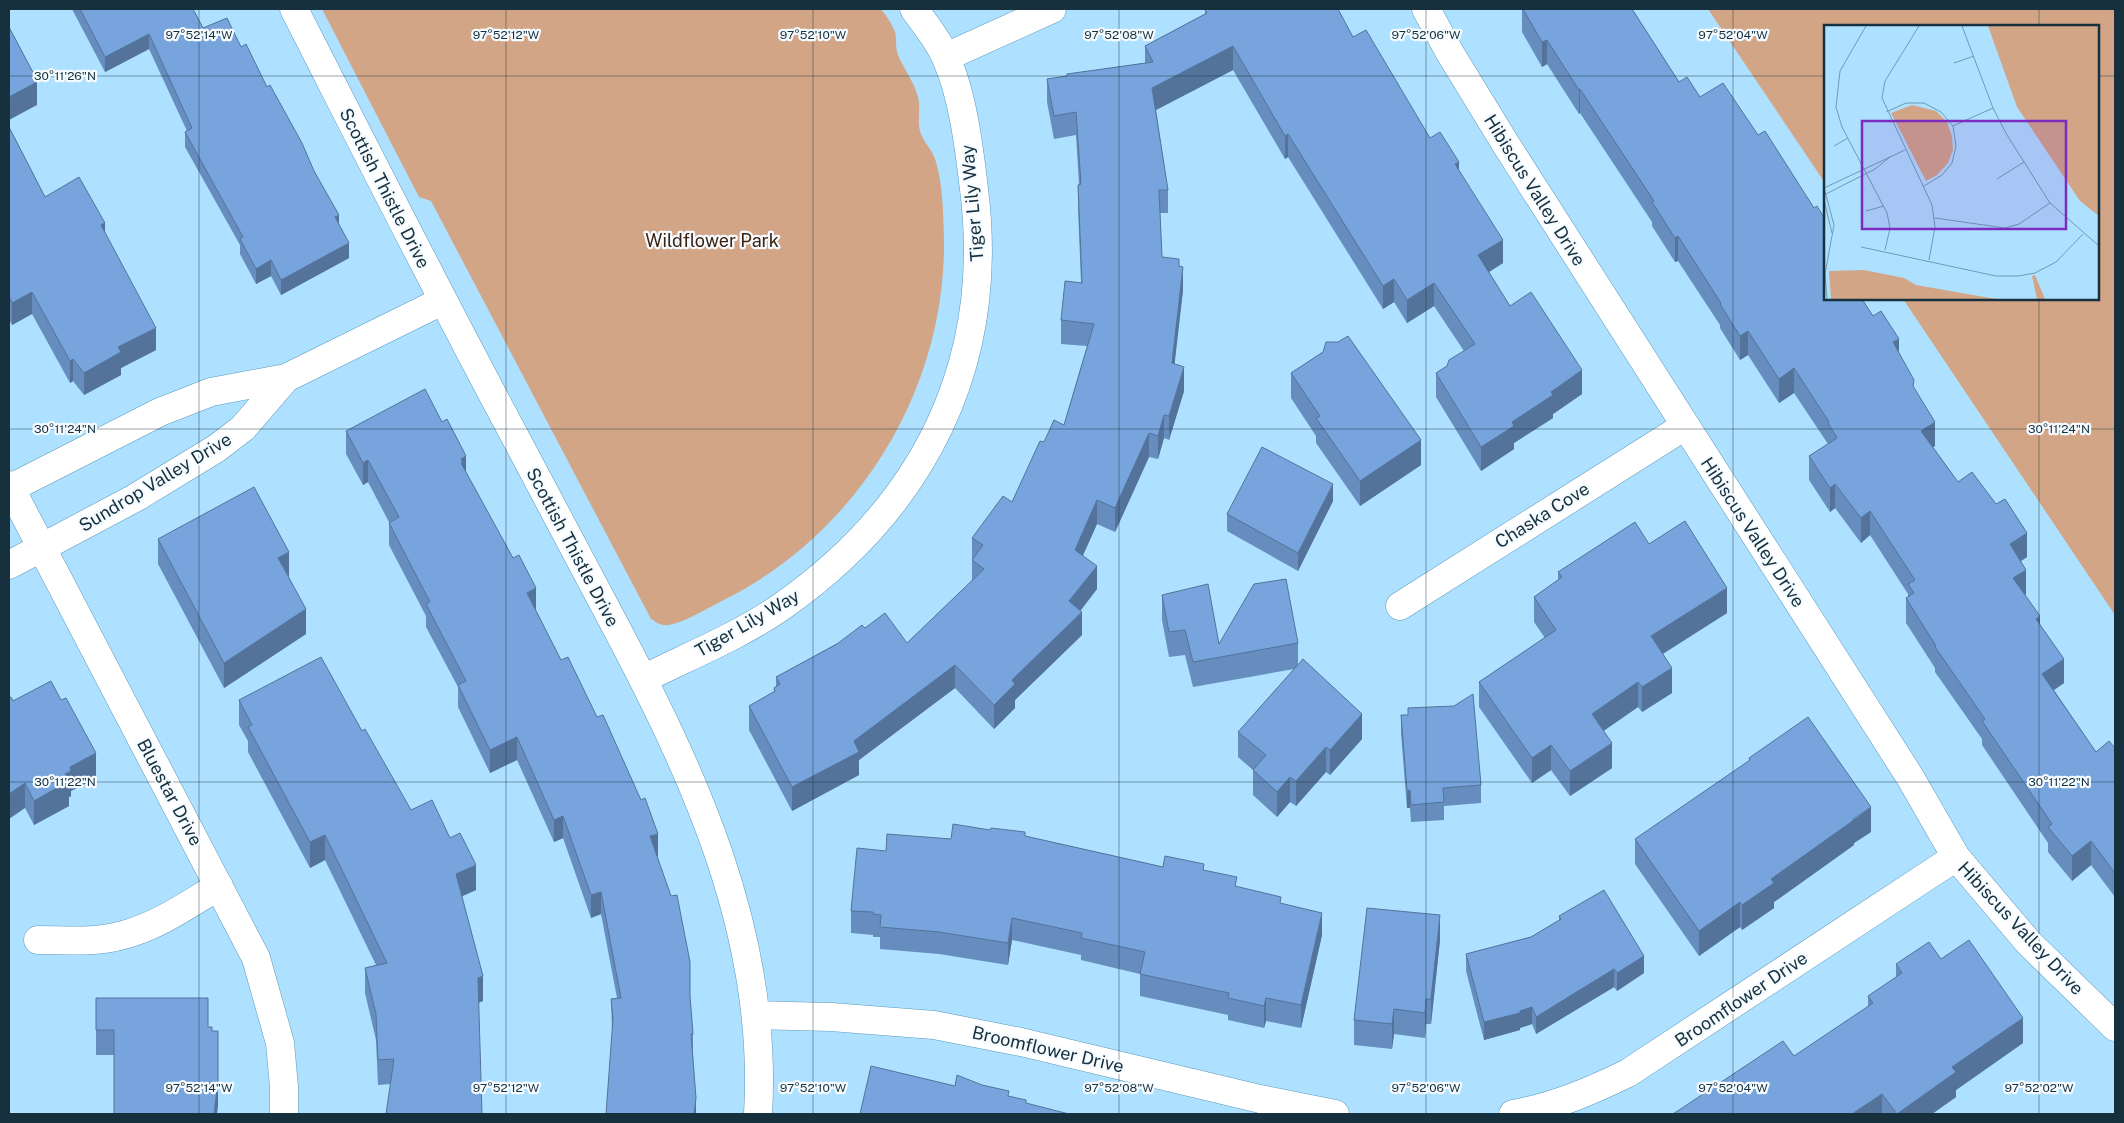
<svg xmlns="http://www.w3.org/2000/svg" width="2124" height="1123" font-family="'Public Sans',sans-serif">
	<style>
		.green { fill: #d3a587 }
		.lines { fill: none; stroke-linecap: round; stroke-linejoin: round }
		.minor-casing { stroke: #5b99bc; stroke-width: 29 }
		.minor { stroke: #fff; stroke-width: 28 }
		.wall { fill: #668dbe }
		.shaded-wall { fill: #53739b }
		.building { fill: #77a4dd; stroke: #53739b }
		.ticks { fill: none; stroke: #16303e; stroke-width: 1; stroke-opacity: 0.45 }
		.labels { text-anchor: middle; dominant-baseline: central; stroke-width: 4.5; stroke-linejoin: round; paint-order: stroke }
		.street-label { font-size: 18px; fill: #16303e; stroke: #f5fbff }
		.park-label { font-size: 18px; fill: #3d220f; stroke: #f5fbff }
		.inset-road { fill: none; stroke: #719ab2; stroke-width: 1 }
		.view { fill: #7b2cbf; fill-opacity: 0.15; stroke: #7b2cbf; stroke-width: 2.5 }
		.inset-edge { fill: none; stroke: #16303e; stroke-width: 2.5 }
		.ticks-label { font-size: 12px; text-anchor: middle; fill: #16303e; stroke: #f5fbff; stroke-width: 4.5; stroke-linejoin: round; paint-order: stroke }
	</style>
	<rect width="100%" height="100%" fill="#aee1ff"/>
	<path class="green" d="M322,9H881C886,15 892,24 895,32C897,39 895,47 898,55C904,69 914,82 918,97C921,108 917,119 920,131C923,142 933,150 936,162C943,186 943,213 944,239C946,389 859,532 724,600C711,606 678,627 664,625C659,625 655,621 651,619L431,201L419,197Z
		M1708,9H2115V615L1903,299H2098V26H1825V183Z"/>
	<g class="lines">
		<defs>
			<path id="minor" d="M294,9C366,150 437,291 512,431C544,492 577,553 609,614C692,770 769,932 758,1114
				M1426,9L1450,53L1505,143L1910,777L1956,857L2028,942L2115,1027
				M946,57L1052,9
				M9,485L256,958L280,1043L284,1087V1114
				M9,489L160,412L211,392L286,378L442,301
				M9,565L135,498L217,448L243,428L286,378
				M1400,606L1685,426
				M643,679C689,656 739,636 781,607C924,507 996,364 974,189C969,147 963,96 946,58C939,41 925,24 914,9
				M38,940C66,940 96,943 123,935C158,926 189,904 219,886
				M757,1015L831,1017L934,1025L1021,1042L1260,1099L1335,1114
				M1513,1114C1554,1107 1591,1091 1628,1073L1956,857"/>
		</defs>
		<use href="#minor" class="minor-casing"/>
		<use href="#minor" class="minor"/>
	</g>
	<path class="wall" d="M72,9H193L203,28L241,47L267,87L314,171L339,223L349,258L281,295L271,276L256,284L240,254V245L185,147V132L187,131L149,49L105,72Z
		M1522,9H1632L1679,82L1825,299L1873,316L1899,353L1914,388L1935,446L1933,447L1958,482L2027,557L2021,561L2026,594L2025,595L2040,624L2064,683L2054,690L2096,752L2115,748V897L2091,865L2072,881L2048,852V843L1982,745V739L1935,672V668L1906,623V598L1908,597V594L1870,535L1861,543L1835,508L1830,512L1809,480V456L1828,444L1794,393L1779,403L1748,355L1740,360L1720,328V325L1678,261L1675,262L1652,226V222L1580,113L1579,114L1547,64L1542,67L1522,32Z
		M1205,10L1353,37L1430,138L1459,170L1503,263L1489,272L1510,306L1582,394L1553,414V418L1514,443V449L1481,471L1436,397V373L1447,366L1464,351L1434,306L1407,323L1394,302L1383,309L1288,157L1285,159L1233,70L1156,110L1168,190V213H1160L1162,257L1179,266L1183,290L1174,364L1184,391L1169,440L1164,438L1158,459L1149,457L1115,532L1097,524L1083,555L1097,589L1080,610L1082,635L1015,700V708L994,729L955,688L859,760V775L792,811L749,730V706L774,692V688L776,687V677L865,628L907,643L972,581V538L1012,502L1044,442L1064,425L1087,346L1061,344V320L1081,282L1078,208V185H1079L1076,135L1054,139L1047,102V79L1067,76V74L1145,63V46L1205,14Z
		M9,127L45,197L105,232L156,350L121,368V375L84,395L73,381L70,383L32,314L12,325L9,319Z
		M1338,342L1421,465L1360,506L1316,443V436L1291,398V373Z
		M346,431L466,472L536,611L658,856H657L690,996L693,1034V1057L696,1114L612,1030L611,999L617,998L601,914L591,918L563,838L554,842L517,760L490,773L458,707V687L426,627V616L389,545V522L368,482L363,485L346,454Z
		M1333,501L1298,571L1227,531V514Z
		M158,539L289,577L306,634L224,688L158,564Z
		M1649,544L1727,613L1663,654L1672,693L1642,712L1638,707L1603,731L1612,768L1570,796L1551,770L1532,783L1479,707V682L1545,638L1534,622V597L1558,580V572Z
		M1162,595L1219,644L1298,643V665L1362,739L1330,775L1326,772L1296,806L1290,802L1277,817L1253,795V770L1238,757V732L1294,669L1193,687L1185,655L1169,657L1162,620Z
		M239,700L362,731L411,810L476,890L462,896L483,1001L479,1002L391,1084L378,1085L376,1040L365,993V968L376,965L325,860L310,868L248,752V741L239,725Z
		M13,701L96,778L71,791V796L69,797V806L34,825L25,808Z
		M1408,708L1481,785V803L1444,806V820L1411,822L1410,808H1407L1401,733V715H1408Z
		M1749,758L1871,832L1854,843V845L1774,902V908L1742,930L1740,927L1699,956L1635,864V839L1749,761Z
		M1025,836L1163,867L1204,870L1237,887L1281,904L1322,935L1301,1028L1266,1021L1264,1028L1228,1020V1015L1140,996V974L1081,960V955L1012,940L1008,965L939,954L880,949V937H873V935L851,933V911L951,839Z
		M1559,916L1644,973L1617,991L1614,987L1536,1034L1532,1024L1520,1028V1030L1484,1040L1466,971V954L1531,937L1559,921Z
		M1440,940L1431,1024H1426L1425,1038L1394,1034L1392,1049L1354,1045V1020Z
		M1941,959L2023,1043L1956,1090V1097L1932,1114H1673L1794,1056L1868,1007V996L1896,977V964Z
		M96,998L208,1027L218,1106L114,1055H96Z"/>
	<path class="shaded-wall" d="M149,34V49L105,72V57Z
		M1547,40V64L1542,67V42Z
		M1233,46V70L1152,112V88Z
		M37,80V105L9,120V97Z
		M1580,89V113L1579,114V90Z
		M1288,134V157L1285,159V136Z
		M1459,162V186L1455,164Z
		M339,215V230L335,217Z
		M105,223V246L101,225Z
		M1678,236V261L1675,262V238Z
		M1503,240V263L1478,279V255Z
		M349,243V258L281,295V280Z
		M271,260V276L256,284V269Z
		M1183,267V290L1172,387V363Z
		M1394,279V302L1383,309V286Z
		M1434,283V306L1407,323V300Z
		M32,292V314L12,325V303Z
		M156,328V350L121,368V375L84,395V373L118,347Z
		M1748,331V355L1740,360V336Z
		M1899,339V363L1893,342Z
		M73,359V381L70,383V361Z
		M1184,367V391L1169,440V416Z
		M1794,368V393L1779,403V379Z
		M1582,370V394L1553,414V418L1514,443V449L1481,471V447L1512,422L1551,392Z
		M1164,415V438L1158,459V436Z
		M1935,422V446L1921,455V431Z
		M1149,433V457L1115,532V508Z
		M1421,440V465L1360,506V481Z
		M466,456V478L463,480L461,459Z
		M368,460V482L363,485V463Z
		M1333,484V501L1298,571V553Z
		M1835,484V508L1830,512V488Z
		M1097,500V524L1075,573V550Z
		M1870,511V535L1861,543V518Z
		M2027,533V557L2010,568V544Z
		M289,552V577L278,558Z
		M1097,566V589L1072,622L1082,612V635L1015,700V708L994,729V705L1069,601Z
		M2026,570V594L2013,602V578Z
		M536,588V611L527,615V593Z
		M1727,588V613L1651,661V636Z
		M306,609V634L224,688V663Z
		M2040,616V641L2036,619Z
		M2064,659V683L2042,698V674Z
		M955,665V688L859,760V775L792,811V787Z
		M1672,668V693L1642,712V687Z
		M1638,682V707L1592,739V714Z
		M1362,714V739L1330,775V750Z
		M517,737V760L490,773V750Z
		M1612,743V768L1570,796V771Z
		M1551,745V770L1532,783V758Z
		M1326,747V772L1296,806V781Z
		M96,753V778L71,791V796L69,797V806L34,825V801L65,774L70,767Z
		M1290,777V802L1277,817V792Z
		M25,783V808L9,819V794Z
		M1410,790V808H1407V791Z
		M1871,807V832L1854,843V845L1774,902V908L1742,930V905L1771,879Z
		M563,816V838L554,842V820Z
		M658,834V856L650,858V836Z
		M325,835V860L310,868V842Z
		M2091,841V865L2072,881V856Z
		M476,865V890L456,899V874Z
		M601,892V914L591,918V895Z
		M1740,902V927L1699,956V931Z
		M1322,913V935L1301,1028V1005Z
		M1440,915V940L1431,1024V999Z
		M1012,918V940L1008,965V943Z
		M1644,956V973L1617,991V973Z
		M1614,969V987L1536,1034V1017Z
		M483,976V1001L478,1003V978Z
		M1266,998V1021L1264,1028V1006Z
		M1426,999V1024L1425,1038V1013Z
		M1532,1007V1024L1520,1028V1030L1484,1040V1022Z
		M1394,1009V1034L1392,1049V1024Z
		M2023,1018V1043L1956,1090V1097L1932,1114H1897L1952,1067Z
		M218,1081V1106L217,1114H214Z
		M1882,1094V1114H1852Z
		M696,1098V1114H694Z"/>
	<path class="building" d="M80,9H193L203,28L227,18L241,47L246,44L267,87L270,85L302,143L314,171L339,215L335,217L349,243L281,280L271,260L256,269L240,239L243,237L185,132L192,128L149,34L105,57Z
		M1208,9H1338L1353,37L1366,30L1430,138L1440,132L1459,162L1455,164L1503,240L1478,255L1510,306L1531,292L1582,370L1551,392L1553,395L1512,422L1514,426L1481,447L1436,373L1447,366L1449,360L1475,344L1434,283L1407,300L1394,279L1383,286L1288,134L1285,136L1233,46L1152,88L1168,190H1159L1162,257L1179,259V266L1183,267L1172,363L1184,367L1169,416L1164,415L1158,436L1149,433L1115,508L1097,500L1075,550L1097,566L1069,601L1082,612L1012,680L1015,684L994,705L955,665L854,741L859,752L792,787L749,706L775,691L774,688L780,684L776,677L837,644L862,625L865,628L885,613L907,643L984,569L972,560L983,545L972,538L1003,496L1012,502L1040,441L1044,442L1054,420L1064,425L1094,324L1061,320L1065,281L1082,283L1078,185L1081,184L1076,112L1054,116L1047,79L1067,76V74L1153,62L1145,46L1207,13L1205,10Z
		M1523,9H1632L1679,82L1687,77L1700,97L1723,83L1758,135L1765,131L1814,208L1817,206L1825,219V299H1862L1873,316L1881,311L1899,339L1893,342L1914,380L1913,386L1935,422L1921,431L1958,482L1972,472L1996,504L2005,499L2027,533L2010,544L2026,570L2013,578L2040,616L2036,619L2064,659L2042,674L2096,752L2109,741L2115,748V873L2091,841L2072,856L2048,827L2052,824L1982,721L1985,719L1935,647L1936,646L1906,598L1914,593L1908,584L1915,580L1870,511L1861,518L1835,484L1830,488L1809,456L1837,438L1828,423L1829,422L1794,368L1779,379L1748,331L1740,336L1720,304L1721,303L1678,236L1675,238L1652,202L1654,201L1580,89L1579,90L1547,40L1542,42Z
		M9,27L37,80V82L9,97Z
		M9,127L45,197L79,177L105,223L101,225L156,328L118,347L121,352L84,373L73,359L70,361L32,292L12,303L9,296Z
		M1348,336L1421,440L1360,481L1316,418L1320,416L1291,373L1323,352L1326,342H1338Z
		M425,389L442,422L447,419L466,456L461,459L463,463H461L513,558L519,555L536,588L527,593L561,660L568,657L597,717L603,715L641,800L645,798L658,834L650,836L671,896L677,895L690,962V996L693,1034H691L696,1098L694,1114H606L613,1018L611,999L621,998L601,892L591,895L563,816L554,820L517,737L490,750L458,685L466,681L426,604L430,602L389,523L399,517L368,460L363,463L346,431Z
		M1262,447L1333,484L1298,553L1227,514Z
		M254,487L289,552L278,558L306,609L224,663L158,539Z
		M1685,521L1727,588L1651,636L1672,668L1642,687L1638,682L1592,714L1612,743L1570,771L1551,745L1532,758L1479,682L1556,630L1534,597L1562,577L1558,572L1635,522L1649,544Z
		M1286,579L1298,643L1193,662L1185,630L1169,632L1162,595L1208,584L1219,644L1254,584Z
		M321,657L362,731L365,729L411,810L432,800L450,838L460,833L476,865L456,874L483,976L478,978L482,1114H386L394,1059L378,1060L376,1014L365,968L387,963L325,835L310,842L248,727L252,725L239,700Z
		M1303,659L1362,714L1330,750L1326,747L1296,781L1290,777L1277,792L1253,770L1266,755L1238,732Z
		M51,681L61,700L66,698L96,753L70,767L71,771L65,774L69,781L34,801L25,783L9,794V698L11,697L13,701Z
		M1473,694L1481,785L1443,788L1444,802L1411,805L1410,790L1407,791L1401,715H1408V708L1454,706Z
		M1808,717L1871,807L1853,819L1854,820L1771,879L1774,883L1742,905L1740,902L1699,931L1635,839L1750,760L1749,758Z
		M953,824L990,830L991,828L1025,832V836L1163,867L1165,856L1204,864L1203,870L1237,877L1235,886L1281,897L1280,903L1322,913L1301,1005L1266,998L1264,1006L1228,998L1229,993L1140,974L1145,952L1081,938L1082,933L1012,918L1008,943L939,932L880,927L881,915L873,914V912L851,911L857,848L886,851L887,834L951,839Z
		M1604,890L1644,956L1617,973L1614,969L1536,1017L1532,1007L1520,1011V1013L1484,1022L1466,954L1531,937L1561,919L1559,916Z
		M1367,908L1440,915L1431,999H1426L1425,1013L1394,1009L1392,1024L1354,1020Z
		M1969,940L2023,1018L1952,1067L1956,1072L1897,1114L1882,1094L1852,1114H1673L1783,1041L1794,1056L1873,1003L1868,996L1902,973L1896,964L1929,942L1941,959Z
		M96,998H208V1027H212V1031H218V1081L214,1114H114V1030H96Z
		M871,1066L955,1086L957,1075L982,1085L1009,1091L1008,1096L1026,1100V1103L1069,1114H860Z"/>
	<path class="ticks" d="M199,9V1114M506,9V1114M813,9V1114M1119,9V1114M1426,9V1114M1733,9V1114M2039,9V26M9,76H1825M2098,76H2115M2039,299V1114M9,429H2115M9,782H2115"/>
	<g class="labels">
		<g class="street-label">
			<text transform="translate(385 188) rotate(63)">Scottish Thistle Drive</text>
			<text transform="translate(1535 190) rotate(58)">Hibiscus Valley Drive</text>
			<text transform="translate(972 203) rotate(-95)">Tiger Lily Way</text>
			<text transform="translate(155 482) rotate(-31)">Sundrop Valley Drive</text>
			<text transform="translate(1542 515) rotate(-32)">Chaska Cove</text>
			<text transform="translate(1753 532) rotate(57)">Hibiscus Valley Drive</text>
			<text transform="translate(573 547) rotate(62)">Scottish Thistle Drive</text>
			<text transform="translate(747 623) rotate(-30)">Tiger Lily Way</text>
			<text transform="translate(170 792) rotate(62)">Bluestar Drive</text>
			<text transform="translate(2021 928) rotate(47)">Hibiscus Valley Drive</text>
			<text transform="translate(1741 999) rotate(-34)">Broomflower Drive</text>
			<text transform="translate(1048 1049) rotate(13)">Broomflower Drive</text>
		</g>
		<g class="park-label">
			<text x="712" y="240">Wildflower Park</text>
		</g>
	</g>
	<g transform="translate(1824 25)">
		<rect width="275" height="275" fill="#aee1ff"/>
		<path d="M164,1H275V191L256,176L193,82ZM88,80L112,86L123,97L128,111L129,125L124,138L113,150L102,156L67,88ZM40,245L80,253L92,260L172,274H7L5,246ZM211,250L221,274H213L208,251Z" fill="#d3a587"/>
		<path class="inset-road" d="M42,1L16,46L12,82L18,102L63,188L66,203L61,225M95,1L61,56L58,73L108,180L111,202L105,235M138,1L169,83L183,110L226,178L275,221M130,38L150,31M62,87L82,78H100L117,87L129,101L132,121L128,138L118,150L100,161M129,101L169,83M10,121L24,113M173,154L200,137M0,163L10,200L1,249L3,274M0,163L81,125M0,170L51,144L66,132M0,175L8,208M42,186L60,181M111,193L181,203L195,199L226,178M37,222L172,251H194L211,248L232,237L259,209"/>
		<path class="view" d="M38,96H242V204H38Z"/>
		<rect width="275" height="275" class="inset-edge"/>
	</g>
	<g class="ticks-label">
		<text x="199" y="39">97°52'14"W</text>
		<text x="506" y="39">97°52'12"W</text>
		<text x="813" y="39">97°52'10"W</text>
		<text x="1119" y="39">97°52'08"W</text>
		<text x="1426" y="39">97°52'06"W</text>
		<text x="1733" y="39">97°52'04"W</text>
		<text x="65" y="80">30°11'26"N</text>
		<text x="65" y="433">30°11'24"N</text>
		<text x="2059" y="433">30°11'24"N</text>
		<text x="65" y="786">30°11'22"N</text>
		<text x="2059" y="786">30°11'22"N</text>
		<text x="199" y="1092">97°52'14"W</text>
		<text x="506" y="1092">97°52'12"W</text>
		<text x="813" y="1092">97°52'10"W</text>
		<text x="1119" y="1092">97°52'08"W</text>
		<text x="1426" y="1092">97°52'06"W</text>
		<text x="1733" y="1092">97°52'04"W</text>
		<text x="2039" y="1092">97°52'02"W</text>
	</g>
	<rect width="2124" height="1123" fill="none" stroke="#16303e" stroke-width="20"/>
</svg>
